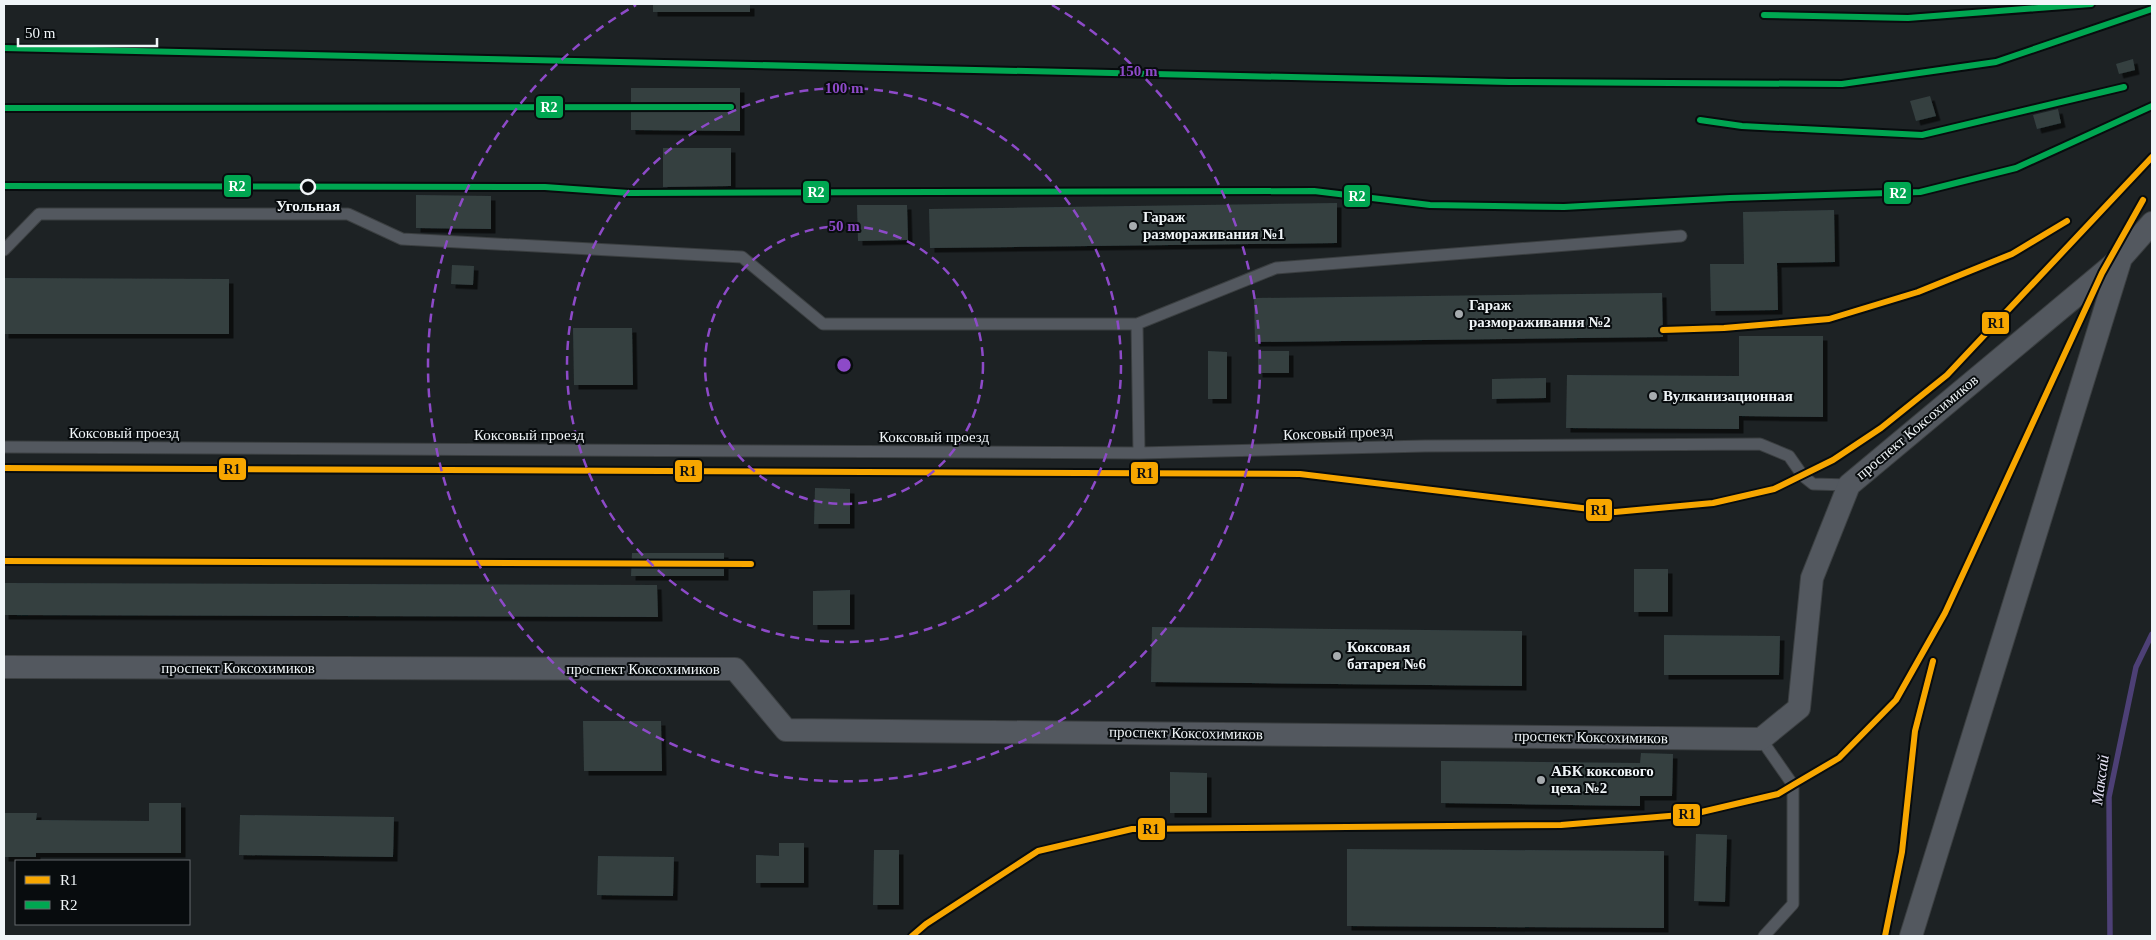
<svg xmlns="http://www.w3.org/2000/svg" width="2156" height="940" font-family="Georgia,serif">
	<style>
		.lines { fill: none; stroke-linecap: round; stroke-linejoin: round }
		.stream { stroke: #4d4076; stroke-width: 5.5 }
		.building { fill: #344041; filter: url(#shadow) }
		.lane-casing { stroke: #3b3f41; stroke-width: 13 }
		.street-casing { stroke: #3b3f41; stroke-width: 24 }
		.lane { stroke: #53585f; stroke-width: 11 }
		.street { stroke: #53585f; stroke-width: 22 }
		.rail-1-casing { stroke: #080c0e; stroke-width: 10 }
		.rail-2-casing { stroke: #080c0e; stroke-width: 10 }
		.rail-1 { stroke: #f7a600; stroke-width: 6 }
		.rail-2 { stroke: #00a651; stroke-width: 6 }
		.ring { fill: none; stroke: #8d4ac8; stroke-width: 2.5; stroke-dasharray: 9 6 }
		.stop-dot { fill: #080c0e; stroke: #f0f5f8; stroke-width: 2.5 }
		.poi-dot { fill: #a6abae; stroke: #080c0e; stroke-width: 2 }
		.labels { text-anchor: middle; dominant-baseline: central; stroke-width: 4; stroke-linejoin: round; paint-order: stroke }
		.stop-label { font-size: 15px; font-weight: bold; fill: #f0f5f8; stroke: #080c0e }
		.poi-label { font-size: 15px; font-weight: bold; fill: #f0f5f8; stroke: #080c0e; text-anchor: start }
		.street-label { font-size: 15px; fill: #f0f5f8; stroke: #080c0e }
		.water-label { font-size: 16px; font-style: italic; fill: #e5e2f4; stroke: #080c0e }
		.centre { fill: #8d4ac8; stroke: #080c0e; stroke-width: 2.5 }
		.ring-label { font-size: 15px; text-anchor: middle; font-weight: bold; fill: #8d4ac8; stroke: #080c0e; stroke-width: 4; stroke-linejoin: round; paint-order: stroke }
		.line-badge { stroke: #080c0e; stroke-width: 2 }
		.badge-label { font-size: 14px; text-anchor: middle; font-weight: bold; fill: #fff }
		.pale-badge-label { font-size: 14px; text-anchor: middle; font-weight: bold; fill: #111 }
	</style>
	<defs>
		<filter id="shadow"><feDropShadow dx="4.5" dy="4.5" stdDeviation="0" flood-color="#0009"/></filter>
	</defs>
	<rect width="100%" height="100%" fill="#1d2224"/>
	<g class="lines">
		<path class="stream" d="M2110,936L2109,797L2136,667L2152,634"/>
	</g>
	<path class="building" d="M653,4H750V12H653Z
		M2133,59L2135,70L2119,74L2116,64Z
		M631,88H740V131L631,130Z
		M1930,96L1936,116L1916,121L1910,101Z
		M2058,109L2061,123L2037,129L2033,115Z
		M663,148H731V186L663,187Z
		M416,195L491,196V229L416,228Z
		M1337,203V243L930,248L929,209Z
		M857,205H907L908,240L858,241Z
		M1834,210L1835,262L1777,263L1778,310L1711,311L1710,264H1744L1743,212Z
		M452,265L474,266L473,285L451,284Z
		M4,278L229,279V334H4Z
		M1662,293L1663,337L1255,342L1254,298Z
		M573,328H632L633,385H574Z
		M1739,336H1823V417L1739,416V429L1566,428L1567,375L1739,376Z
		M1208,351L1227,352V399H1208Z
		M1258,351H1289V373H1258Z
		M1546,378V398L1492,399V379Z
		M815,488L850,489V524H814Z
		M632,553H724V576H631Z
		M1634,569H1668V612H1634Z
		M4,583L657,585L658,617L4,615Z
		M850,590V625H813V591Z
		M1152,627L1522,631V686L1151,682Z
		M1664,635L1780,636L1779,675H1664Z
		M583,721H661L662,771H584Z
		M1641,753L1673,754L1672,796H1640V806L1441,803V761L1640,763Z
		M1170,772L1207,773V813H1170Z
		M149,803H181V853H36V857H4V813H37L36,820L149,821Z
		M240,815L394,817L393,857L239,855Z
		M1696,834L1727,835L1725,902L1694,901Z
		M779,843H804V883H756V855L779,856Z
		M1347,849L1664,851V928L1347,926Z
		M874,850H899V905H873Z
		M598,856L674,857L673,896L597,895Z"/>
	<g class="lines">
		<defs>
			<path id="lane" d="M4,250L39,214H348L402,239L742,257L823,324H1137L1276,268L1681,236
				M1137,324L1139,453
				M4,447L1139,453L1425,446L1760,444L1789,456L1803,476L1813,484L1849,485
				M1761,739L1793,785V904L1764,936"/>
			<path id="street" d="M4,667L735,669L786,730L1761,739L1799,708L1812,578L1849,485L2121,258
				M1911,936L2121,258L2152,223"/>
		</defs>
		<use href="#lane" class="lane-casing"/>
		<use href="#street" class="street-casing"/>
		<use href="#lane" class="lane"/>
		<use href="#street" class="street"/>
		<defs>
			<path id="rail-1" d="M1663,330L1724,328L1829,319L1918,292L2012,254L2067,221
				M4,468L1300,474L1615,512L1713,503L1774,489L1833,460L1881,428L1947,375L2152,157
				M4,561L751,564
				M912,936L926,924L1038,851L1132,829L1561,825L1693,814L1778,794L1793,785L1839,758L1896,700L1945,613L2102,273L2143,200
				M1885,936L1902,852L1915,731L1933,661"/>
			<path id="rail-2" d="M1764,15L1908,18L2091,4
				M4,48L1509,82L1842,84L1996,62L2152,9
				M4,108L731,107
				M1700,120L1742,126L1922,135L2124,87
				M4,186L545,187L629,193L1314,191L1430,205L1564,207L1730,198L1920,192L2016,168L2152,106"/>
		</defs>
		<use href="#rail-1" class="rail-1-casing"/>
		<use href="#rail-2" class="rail-2-casing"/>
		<use href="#rail-1" class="rail-1"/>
		<use href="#rail-2" class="rail-2"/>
	</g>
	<g class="ring">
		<circle cx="844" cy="365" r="139"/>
		<circle cx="844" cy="365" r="277"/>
		<path d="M1052 5A416 416 0 1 1 636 5"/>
	</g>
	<circle class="stop-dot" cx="308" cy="187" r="7"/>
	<g class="poi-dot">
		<circle cx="1133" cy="226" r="5"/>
		<circle cx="1459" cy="314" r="5"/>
		<circle cx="1653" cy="396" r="5"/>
		<circle cx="1337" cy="656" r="5"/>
		<circle cx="1541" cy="780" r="5"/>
	</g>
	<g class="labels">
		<g class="stop-label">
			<text x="308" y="206">Угольная</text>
		</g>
		<g class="poi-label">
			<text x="1143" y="217">Гараж<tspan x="1143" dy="17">размораживания №1</tspan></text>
			<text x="1469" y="305">Гараж<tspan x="1469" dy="17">размораживания №2</tspan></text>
			<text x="1663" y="396">Вулканизационная</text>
			<text x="1347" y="647">Коксовая<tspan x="1347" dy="17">батарея №6</tspan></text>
			<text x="1551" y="771">АБК коксового<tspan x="1551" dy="17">цеха №2</tspan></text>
		</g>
		<g class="street-label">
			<text transform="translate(1917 427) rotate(-40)">проспект Коксохимиков</text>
			<text x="124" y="433">Коксовый проезд</text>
			<text transform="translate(1338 433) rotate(-2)">Коксовый проезд</text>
			<text x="529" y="435">Коксовый проезд</text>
			<text x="934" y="437">Коксовый проезд</text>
			<text x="238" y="668">проспект Коксохимиков</text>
			<text x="643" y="669">проспект Коксохимиков</text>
			<text transform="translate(1186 733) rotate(1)">проспект Коксохимиков</text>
			<text transform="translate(1591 737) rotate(1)">проспект Коксохимиков</text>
		</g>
		<g class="water-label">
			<text transform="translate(2100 780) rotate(-82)">Максай</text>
		</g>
	</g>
	<circle cx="844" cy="365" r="8" class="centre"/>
	<g class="ring-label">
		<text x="1138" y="76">150 m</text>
		<text x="844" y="93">100 m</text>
		<text x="844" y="231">50 m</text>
	</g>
	<g class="line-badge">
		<rect x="535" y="95" width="29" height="24" rx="5" fill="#00a651"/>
		<rect x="223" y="174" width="29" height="24" rx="5" fill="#00a651"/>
		<rect x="802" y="180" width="28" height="24" rx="5" fill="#00a651"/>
		<rect x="1883" y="181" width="29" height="24" rx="5" fill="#00a651"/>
		<rect x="1343" y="184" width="28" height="24" rx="5" fill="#00a651"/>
		<rect x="1981" y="311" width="29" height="24" rx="5" fill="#f7a600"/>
		<rect x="218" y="457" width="29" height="24" rx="5" fill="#f7a600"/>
		<rect x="674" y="459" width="29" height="24" rx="5" fill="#f7a600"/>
		<rect x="1130" y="461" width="29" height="24" rx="5" fill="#f7a600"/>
		<rect x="1585" y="498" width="28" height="24" rx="5" fill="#f7a600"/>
		<rect x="1672" y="803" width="29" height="24" rx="5" fill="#f7a600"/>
		<rect x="1137" y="817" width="29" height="24" rx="5" fill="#f7a600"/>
	</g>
	<g class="badge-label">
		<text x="549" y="112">R2</text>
		<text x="237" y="191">R2</text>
		<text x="816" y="197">R2</text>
		<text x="1898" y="198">R2</text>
		<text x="1357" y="201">R2</text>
	</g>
	<g class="pale-badge-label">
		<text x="1996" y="328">R1</text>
		<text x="232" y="474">R1</text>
		<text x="688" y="476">R1</text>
		<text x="1145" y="478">R1</text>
		<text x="1599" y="515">R1</text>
		<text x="1687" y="819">R1</text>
		<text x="1151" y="834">R1</text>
	</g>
	<rect width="2156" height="940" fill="none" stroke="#f0f5f8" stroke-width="10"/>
	<rect x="15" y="860" width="175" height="65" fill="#080c0e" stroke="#65696c"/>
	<rect x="25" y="876" width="25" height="8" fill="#f7a600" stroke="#65696c"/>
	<text x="60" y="885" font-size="15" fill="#f0f5f8">R1</text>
	<rect x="25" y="901" width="25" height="8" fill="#00a651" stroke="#65696c"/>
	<text x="60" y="910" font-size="15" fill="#f0f5f8">R2</text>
	<path d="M18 38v8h139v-8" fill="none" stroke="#f0f5f8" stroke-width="2.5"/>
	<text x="25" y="38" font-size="15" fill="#f0f5f8" stroke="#080c0e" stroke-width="4" paint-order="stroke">50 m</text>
</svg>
